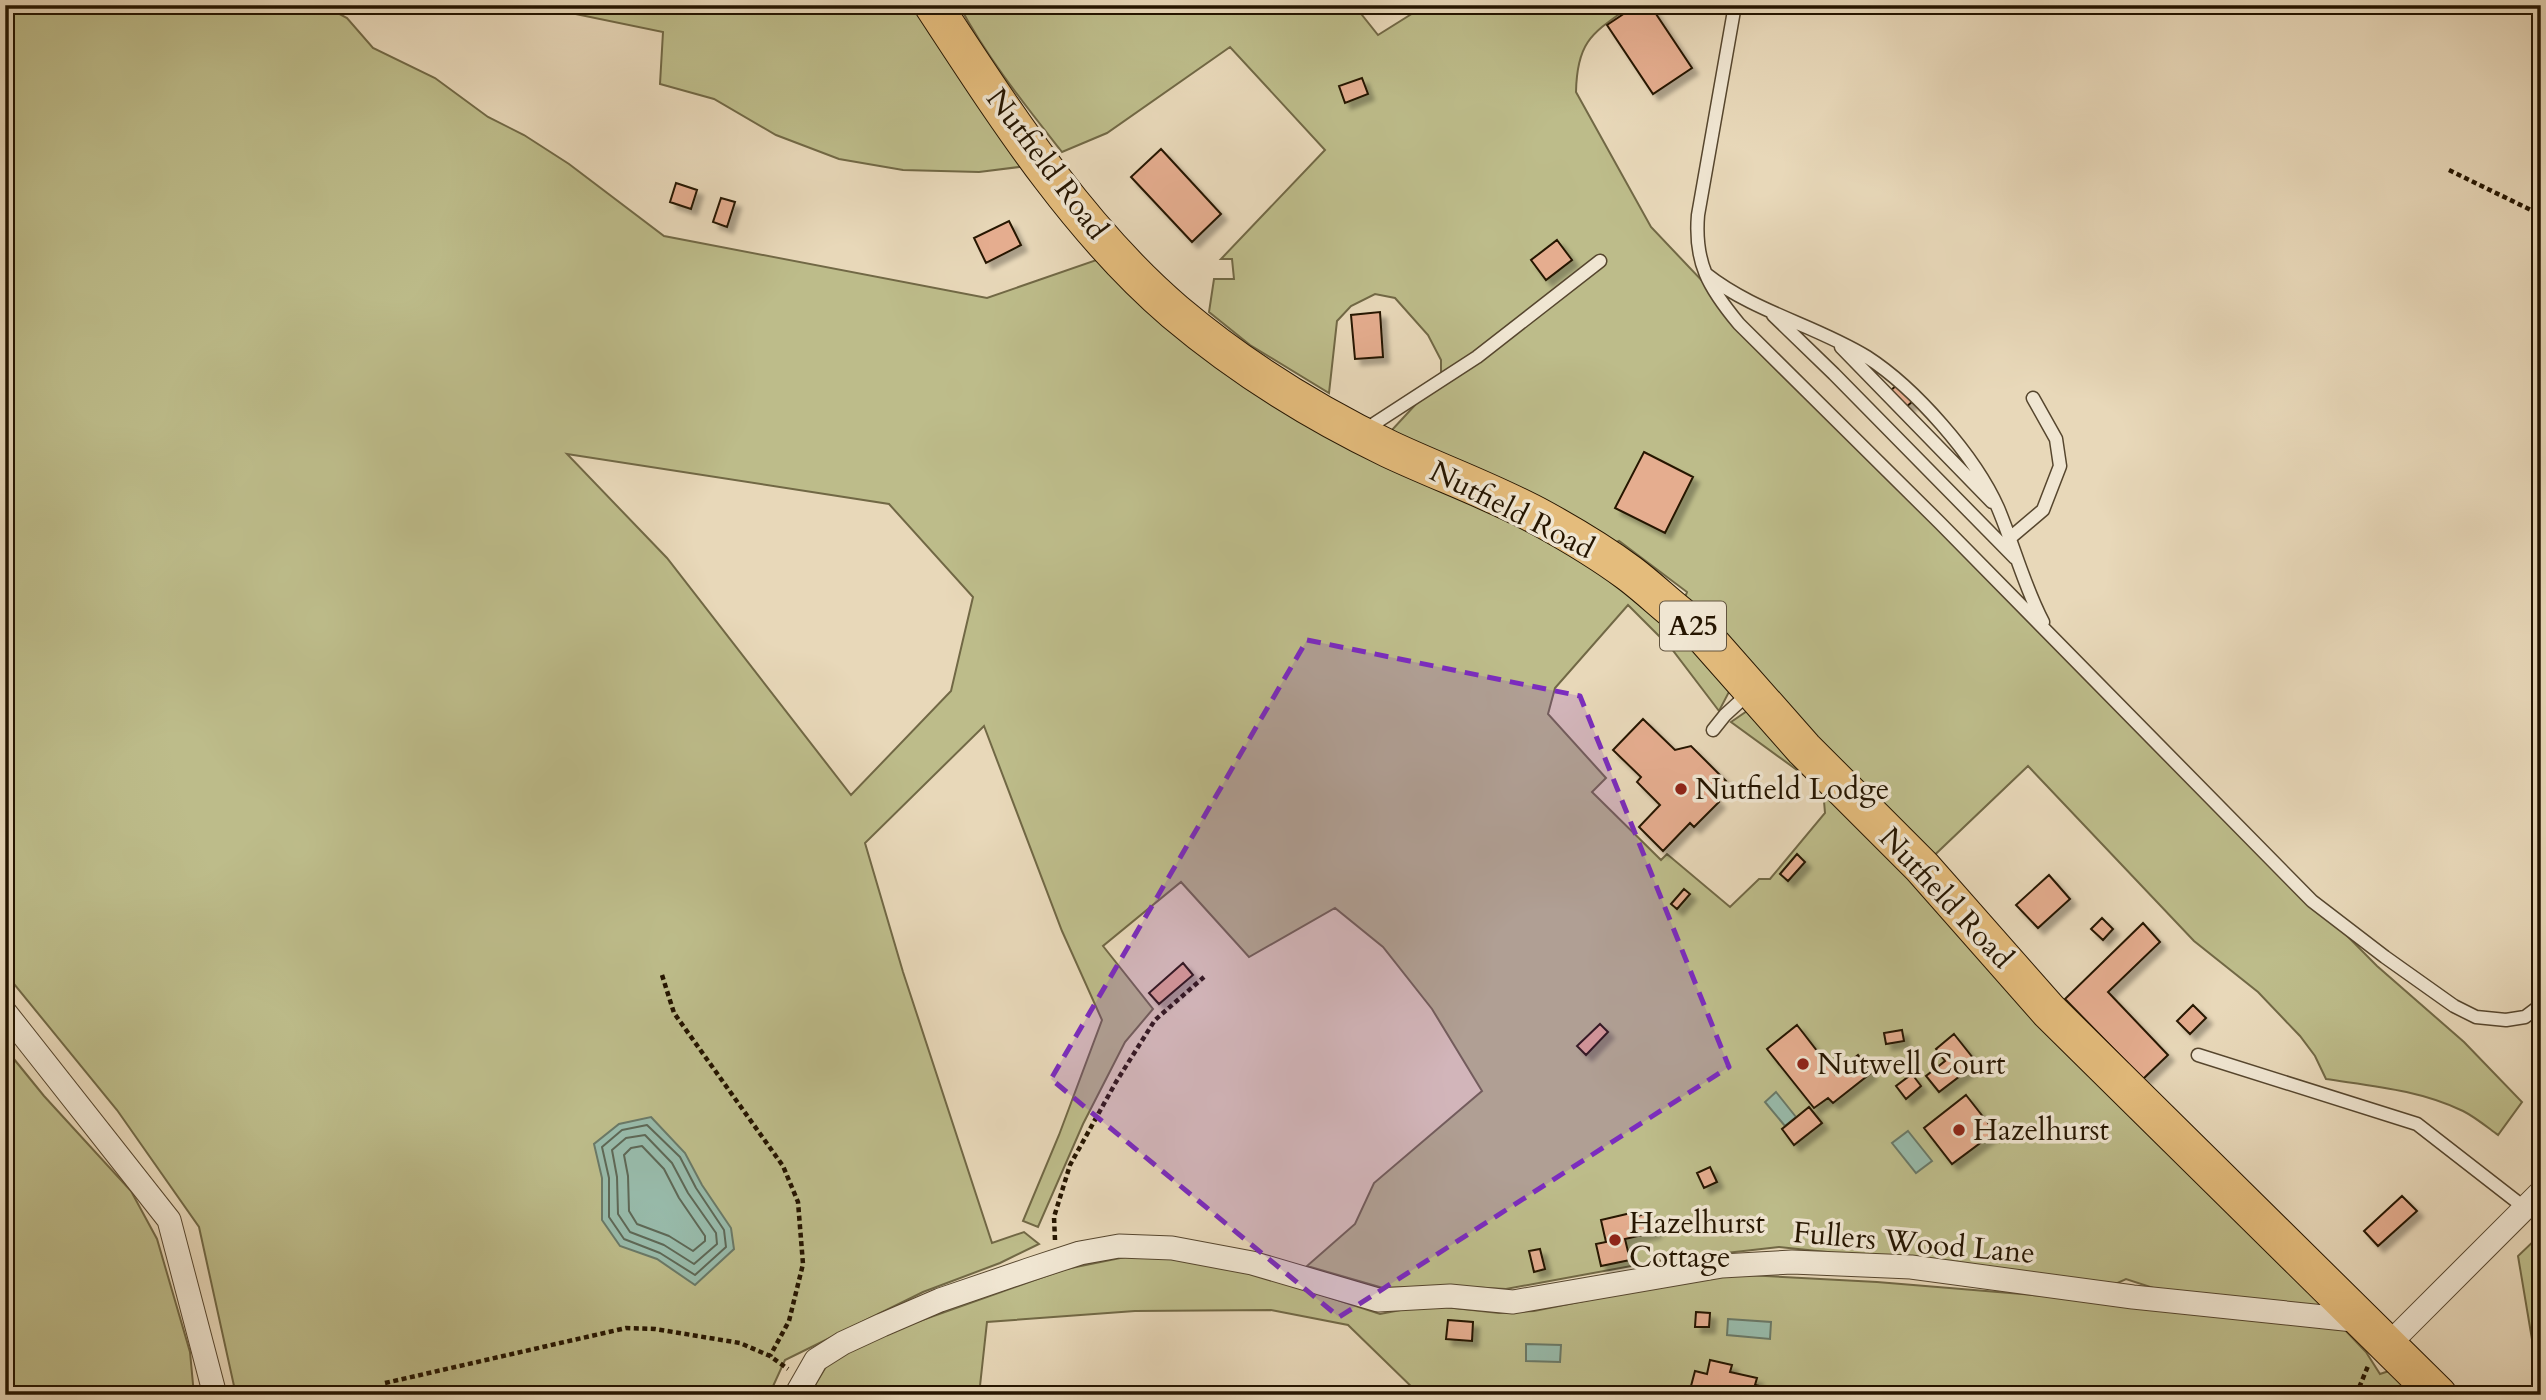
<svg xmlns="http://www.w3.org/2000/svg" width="2546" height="1400" font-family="Cardo,serif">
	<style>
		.green { fill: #bdbc8a; stroke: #716845; stroke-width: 2; fill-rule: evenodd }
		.water { fill: #98bbab; stroke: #6a7967; stroke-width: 2 }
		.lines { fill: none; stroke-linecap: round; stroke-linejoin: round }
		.shore { stroke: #5e6856; stroke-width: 2 }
		.building { fill: #e5ad8f; stroke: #251500; stroke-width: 2; filter: url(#shadow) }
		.service-casing { stroke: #56462e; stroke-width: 15 }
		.minor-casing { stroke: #56462e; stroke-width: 25 }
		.primary-casing { stroke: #251500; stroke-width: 39 }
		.path { stroke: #251500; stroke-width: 4.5; stroke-dasharray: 5 3.5; stroke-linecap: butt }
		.service { stroke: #f0e6d2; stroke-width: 12 }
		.minor { stroke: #f0e6d2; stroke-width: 23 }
		.primary { stroke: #e4bc7c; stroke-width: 37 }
		.marked { fill: #7b2cbf; fill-opacity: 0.2; stroke: #7b2cbf; stroke-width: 5; stroke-dasharray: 14 9; stroke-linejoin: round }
		.poi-dot { fill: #8f2418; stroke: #f0e6d2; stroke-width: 2.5 }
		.labels { text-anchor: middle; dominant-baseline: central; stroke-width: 7; stroke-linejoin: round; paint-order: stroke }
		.shield { fill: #f0e6d2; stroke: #62543f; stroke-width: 2 }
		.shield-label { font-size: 28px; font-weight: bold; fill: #251500 }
		.street-label { font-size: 30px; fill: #251500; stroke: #f0e6d2 }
		.poi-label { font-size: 30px; fill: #251500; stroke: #f0e6d2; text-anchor: start }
	</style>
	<defs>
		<filter id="shadow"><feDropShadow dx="6" dy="6" stdDeviation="2" flood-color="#0004"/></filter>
	</defs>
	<rect width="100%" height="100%" fill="#e8d8b9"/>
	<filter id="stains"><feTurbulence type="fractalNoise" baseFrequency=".00286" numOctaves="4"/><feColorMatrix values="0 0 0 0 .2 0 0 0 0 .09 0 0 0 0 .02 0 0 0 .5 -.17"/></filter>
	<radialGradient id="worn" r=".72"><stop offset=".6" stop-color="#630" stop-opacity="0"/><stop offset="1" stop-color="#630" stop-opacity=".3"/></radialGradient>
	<path class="green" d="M5,5H323L347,18L373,48L435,78L488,117L524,135L569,164L664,236L987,298L1105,257L1646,600L1730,690L1719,711L1671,648L1628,605L1555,688L1548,714L1606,778L1592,792L1661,860L1667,854L1730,907L1759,879H1770L1825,813L1823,789L1731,722L1750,709L2328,1308L2178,1296L2126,1279L2111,1286L1842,1257L1827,1252L1779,1247L1664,1260L1506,1289L1446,1286L1383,1288L1307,1266L1355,1224L1374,1183L1482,1091L1432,1009L1383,947L1335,908L1249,957L1181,882L1103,946L1153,1009L1125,1042L1083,1124L1038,1227L1023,1221L1059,1135L1102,1020L1062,931L984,726L865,843L903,972L992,1243L1024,1232L1039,1244L1000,1263L923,1292L785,1360L769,1395H236L199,1227L117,1110L5,973ZM567,454L889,504L973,597L951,691L851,795L667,558Z
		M532,5H915L1027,166L979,172L903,170L839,159L776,135L714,99L660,84L663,32Z
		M959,5H1354L1378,35L1426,5H1632C1593,33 1577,40 1576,92L1651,227L1821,406L2377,966L2464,1042L2522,1102L2498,1135C2487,1127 2475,1117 2463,1111C2420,1090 2372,1086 2326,1079L2315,1056L2300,1036L2258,992L2194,941L2028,766L1922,867L1678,616L1687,592L1619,541L1605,547L1391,431L1441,377V360L1428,335L1395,298L1375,294L1351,306L1337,321L1329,393L1250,345L1209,312L1214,279H1234L1232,259H1221L1325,150L1230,47L1107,133L1062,152C1025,105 987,58 959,5Z
		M5,1048L44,1096L131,1191L157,1239L190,1352L194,1395H5Z
		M2541,1234V1393L2518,1256Z
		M1130,1256L1187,1260L1261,1275L1380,1314L1427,1305L1499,1313L1534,1311L1698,1278L1747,1275L1877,1282L2045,1296L2345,1330L2366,1352L2380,1374L2392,1370L2416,1395H2204L2202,1390L2188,1395H1420L1348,1325L1271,1310L1135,1311L987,1322L979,1395H946L936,1386L915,1389L906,1395H809L830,1360L883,1334L1066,1269Z"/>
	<path class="water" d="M1776,1092L1796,1117L1785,1126L1765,1102Z
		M651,1117L685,1153L702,1185L731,1228L734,1249L695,1285L657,1259L620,1246L602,1220V1178L594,1144L619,1124Z
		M1908,1131L1932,1161L1916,1173L1892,1143Z
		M1728,1319L1771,1322L1770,1339L1727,1335Z
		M1526,1344L1561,1345L1560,1362L1526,1361Z"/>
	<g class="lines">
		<path class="shore" d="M647,1125L680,1157L696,1188L724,1230L726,1247L695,1275L660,1253L624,1239L609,1217V1178L602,1147L622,1130Z
			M645,1135L672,1163L688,1193L716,1233L717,1244L694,1264L664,1245L630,1232L618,1214L617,1177L612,1150L626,1138Z
			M642,1146L664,1169L679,1198L705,1236V1241L693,1251L669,1236L637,1224L629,1211L628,1176L624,1155L631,1148Z"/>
	</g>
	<path class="building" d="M1637,5H1650L1692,68L1653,94L1607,25Z
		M1362,78L1368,94L1345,103L1339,86Z
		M1161,149L1221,214L1192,242L1131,177Z
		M676,183L697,190L691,209L670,202Z
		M721,198L735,202L727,227L713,222Z
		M1009,221L1021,245L986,263L974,238Z
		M1557,240L1572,260L1546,280L1531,260Z
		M1380,312L1383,357L1355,359L1351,315Z
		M1898,384L1913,401L1905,408L1890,391Z
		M1644,452L1693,477L1665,533L1615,508Z
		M1643,719L1675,750L1691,746L1726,781L1712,795L1719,802L1694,827L1690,823L1663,851L1639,827L1660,805L1637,782L1641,777L1613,750Z
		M1797,854L1805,862L1788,881L1780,874Z
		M2049,875L2070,899L2038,928L2016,905Z
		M1684,889L1690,894L1677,909L1671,904Z
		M2102,918L2113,929L2103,940L2091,929Z
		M2143,923L2160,942L2108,992L2168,1055L2143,1079L2065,999Z
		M1183,963L1193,975L1159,1004L1149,993Z
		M2193,1005L2206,1018L2190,1034L2177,1021Z
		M1600,1024L1608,1032L1586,1055L1577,1046Z
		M1797,1025L1835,1074L1858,1055L1871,1073L1833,1103L1828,1098L1814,1108L1767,1049Z
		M1902,1030L1904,1041L1886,1044L1884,1033Z
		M1954,1034L1977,1063L1939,1092L1926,1076L1945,1061L1936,1049Z
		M1912,1074L1921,1086L1906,1099L1896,1086Z
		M1966,1095L1995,1132L1952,1164L1924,1128Z
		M1809,1107L1822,1123L1794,1145L1782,1129Z
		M1710,1167L1717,1182L1704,1188L1697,1173Z
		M2402,1196L2417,1211L2378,1246L2364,1231Z
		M1631,1213L1632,1217L1651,1213L1655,1232L1625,1239L1630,1260L1601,1266L1596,1244L1606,1242L1601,1220Z
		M1540,1249L1545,1269L1534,1272L1529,1251Z
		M1696,1312L1710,1313L1709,1327H1695Z
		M1448,1320L1473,1322L1472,1341L1446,1339Z
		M1710,1360L1732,1365L1730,1372L1757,1378L1755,1385L1798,1395H1729L1691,1386L1695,1371L1707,1374Z"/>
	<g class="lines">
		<defs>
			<path id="service" d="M1735,5L1698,215C1694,263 1709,288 1739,324L1940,523L2312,901L2385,957L2454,1006L2476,1017L2506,1020L2525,1017L2541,1005
				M1706,274C1754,312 1815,325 1867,357C1915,388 1975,456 1998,508C2014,546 2024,586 2043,622
				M1773,315L1834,374L2015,558
				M1841,347L1992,502
				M1363,431L1477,357L1600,261
				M2010,538L2043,510L2060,466L2056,439L2033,398
				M1713,730L1725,715L1749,693
				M2198,1055L2417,1124L2525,1208"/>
			<path id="minor" d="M5,1012L169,1220L215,1395
				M2388,1345L2541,1192
				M796,1395L816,1360L843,1343L882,1325L940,1300L1028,1270L1080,1253L1119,1246L1172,1248L1252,1263L1378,1300L1450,1296L1513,1302L1722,1266L1792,1262L1911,1267L2133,1297L2363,1321"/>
			<path id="primary" d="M933,5C1004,113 1076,227 1175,312C1239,366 1314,413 1389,449C1440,473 1494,492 1543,519C1572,535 1602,553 1629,573C1653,591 1673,612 1698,629L1804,749L1922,867L2049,1011L2438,1395"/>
		</defs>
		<use href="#service" class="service-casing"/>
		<use href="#minor" class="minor-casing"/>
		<use href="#primary" class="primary-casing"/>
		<path class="path" d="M2449,170L2541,215
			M662,975L674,1013L783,1166L798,1202L803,1264L789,1321L770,1356
			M1055,1240L1054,1217L1070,1165L1116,1082L1155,1020L1204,977
			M385,1383L626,1328L655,1329L740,1343L770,1356L788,1369
			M2356,1395L2368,1366"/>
		<use href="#service" class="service"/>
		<use href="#minor" class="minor"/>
		<use href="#primary" class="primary"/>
	</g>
	<path class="marked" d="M1307,640L1580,696L1729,1067L1339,1317L1051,1079Z"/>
	<g class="poi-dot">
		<circle cx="1681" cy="789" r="7"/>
		<circle cx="1803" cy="1064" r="7"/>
		<circle cx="1959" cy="1130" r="7"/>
		<circle cx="1615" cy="1240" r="7"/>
	</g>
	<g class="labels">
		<rect class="shield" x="1660" y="601.5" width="66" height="49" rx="5"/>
		<g class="shield-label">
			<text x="1693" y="626">A25</text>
		</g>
		<g class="street-label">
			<text transform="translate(1047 164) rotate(53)">Nutfield Road</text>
			<text transform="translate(1512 510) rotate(27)">Nutfield Road</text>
			<text transform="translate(1946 898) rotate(47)">Nutfield Road</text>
			<text transform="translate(1914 1243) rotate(5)">Fullers Wood Lane</text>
		</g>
		<g class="poi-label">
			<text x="1695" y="789">Nutfield Lodge</text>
			<text x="1817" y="1064">Nutwell Court</text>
			<text x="1973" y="1130">Hazelhurst</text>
			<text x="1629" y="1223">Hazelhurst<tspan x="1629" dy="34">Cottage</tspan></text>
		</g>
	</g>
	<rect width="2546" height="1400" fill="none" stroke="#e8d8b9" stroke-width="28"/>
	<rect x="7" y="7" width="2532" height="1386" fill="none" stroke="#251500" stroke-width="3.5"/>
	<rect x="14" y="14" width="2518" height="1372" fill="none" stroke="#251500" stroke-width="2"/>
	<rect width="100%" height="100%" filter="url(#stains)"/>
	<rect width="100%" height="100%" fill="url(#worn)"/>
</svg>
